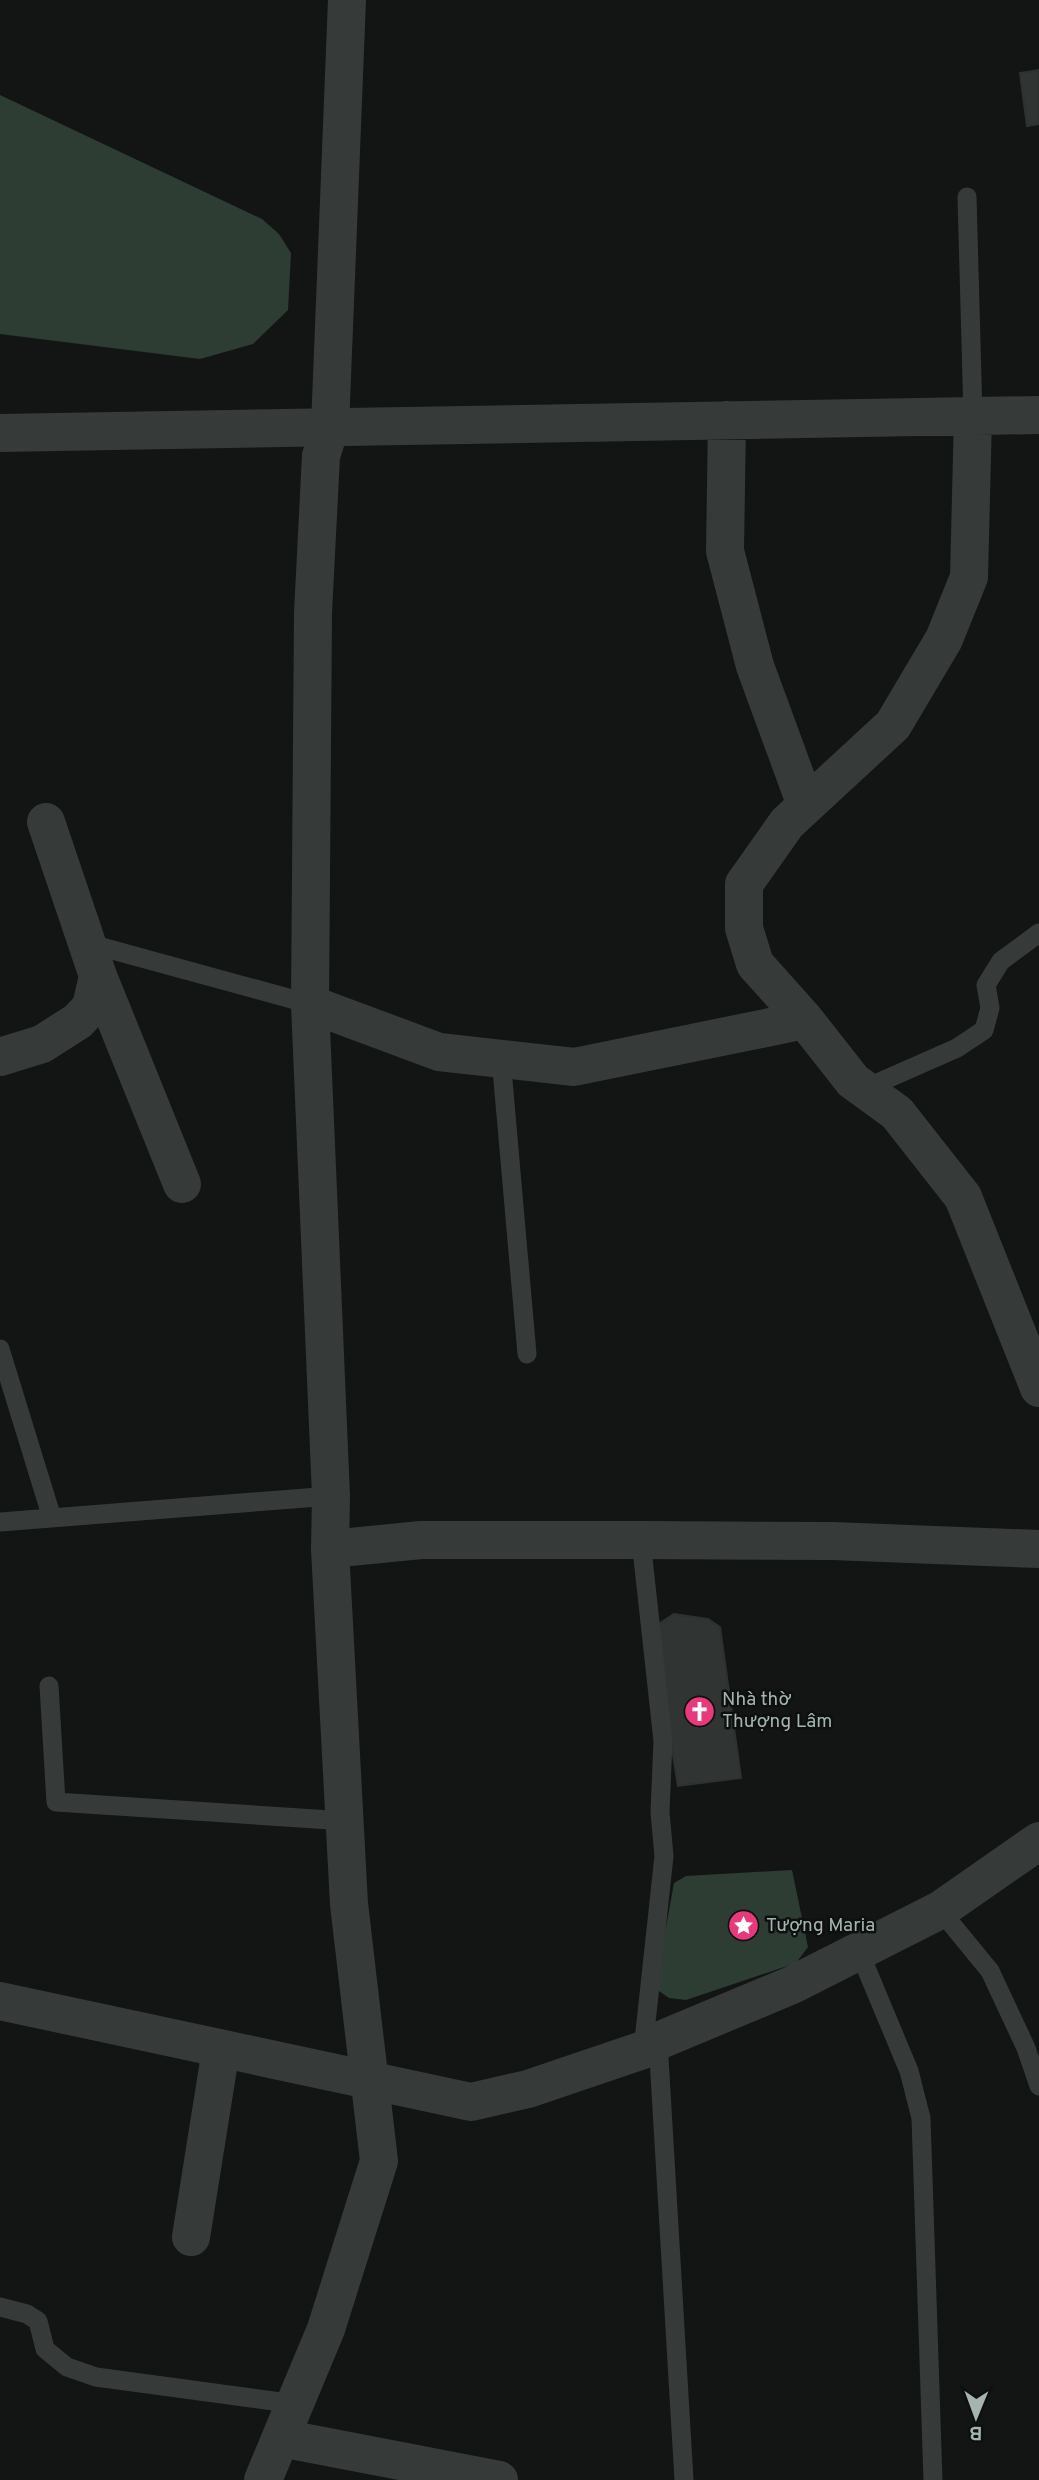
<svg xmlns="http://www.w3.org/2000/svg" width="1039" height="2480" font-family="Overpass,sans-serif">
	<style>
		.water { fill: #2d3d33 }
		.building { fill: #303433; stroke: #2d3130; stroke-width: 2 }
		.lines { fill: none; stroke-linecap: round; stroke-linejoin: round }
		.service { stroke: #363b3a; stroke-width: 19 }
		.minor { stroke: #363b3a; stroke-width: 38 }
		.tertiary { stroke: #363b3a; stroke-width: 38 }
		.labels { text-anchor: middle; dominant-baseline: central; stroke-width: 5; stroke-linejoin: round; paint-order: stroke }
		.poi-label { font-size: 19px; fill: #a5b4af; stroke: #0e1010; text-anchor: start }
	</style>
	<rect width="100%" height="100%" fill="#131515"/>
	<path class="water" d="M0,95L262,219L279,234L291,253L288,310L253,344L200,359L0,334Z
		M792,1870L808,1947L796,1963L686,2000L669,1998L659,1991L657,1976L674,1883L686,1876Z"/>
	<path class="building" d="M1039,70V124L1027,126L1020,73Z
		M674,1614L708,1619L720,1627L741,1778L678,1786L655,1643L660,1623Z"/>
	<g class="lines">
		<path class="service" d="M967,197L973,416
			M87,943L310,1004
			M501,1058L527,1354
			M864,1089L957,1048L984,1030L990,1008L986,985L1001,961L1039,933
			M0,1349L52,1518
			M0,1522L331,1496
			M641,1540L663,1741L660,1812L664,1856L643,2050
			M49,1686L56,1802L346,1821
			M940,1910L990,1971L1026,2048L1039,2086
			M859,1951L909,2071L921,2118L933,2480
			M658,2041L684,2480
			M0,2307L27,2314L38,2321L45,2349L67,2367L96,2377L295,2404"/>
		<path class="minor" d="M973,416L969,577L944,639L893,725L787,823L744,884V928L755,964L805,1020L853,1081L897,1113L963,1197L1039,1388
			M727,420L725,551L755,666L806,805
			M0,433L1039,415
			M98,976L182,1184
			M310,1004L439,1052L574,1067L805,1020
			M0,1057L42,1044L78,1021L91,1007L98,976L46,822
			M330,1549L421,1540H641L832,1541L1039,1549
			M0,2001L471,2102L528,2089L643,2050L658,2041L792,1985L940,1910L1039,1841
			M191,2237L221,2049
			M281,2438L499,2480"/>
		<path class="tertiary" d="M263,2480L326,2329L379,2161L349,1904L330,1549L331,1496L310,1004L313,613L321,456L330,427L347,0"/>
	</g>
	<defs>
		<symbol id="church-disc" viewBox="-11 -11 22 22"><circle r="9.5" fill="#e7397c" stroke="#0e1010"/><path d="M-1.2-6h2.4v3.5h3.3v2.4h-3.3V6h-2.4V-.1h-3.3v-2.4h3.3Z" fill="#fff"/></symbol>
		<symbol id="sight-disc" viewBox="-11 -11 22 22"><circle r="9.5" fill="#e7397c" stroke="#0e1010"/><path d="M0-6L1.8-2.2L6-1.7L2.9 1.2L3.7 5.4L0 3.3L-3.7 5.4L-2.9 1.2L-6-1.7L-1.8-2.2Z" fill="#fff"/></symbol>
	</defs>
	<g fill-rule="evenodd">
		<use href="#church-disc" x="682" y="1694" width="35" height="35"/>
		<use href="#sight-disc" x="726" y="1908" width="35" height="35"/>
	</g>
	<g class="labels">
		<g class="poi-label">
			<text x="722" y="1700">Nhà thờ<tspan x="722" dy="22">Thượng Lâm</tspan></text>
			<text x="766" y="1926">Tượng Maria</text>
		</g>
	</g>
	<g transform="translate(976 2417) rotate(181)" stroke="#0e1010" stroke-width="5" paint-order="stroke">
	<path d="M0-5L12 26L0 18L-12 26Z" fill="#a5b4af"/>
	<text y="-10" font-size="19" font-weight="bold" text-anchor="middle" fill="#a5b4af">B</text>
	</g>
</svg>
